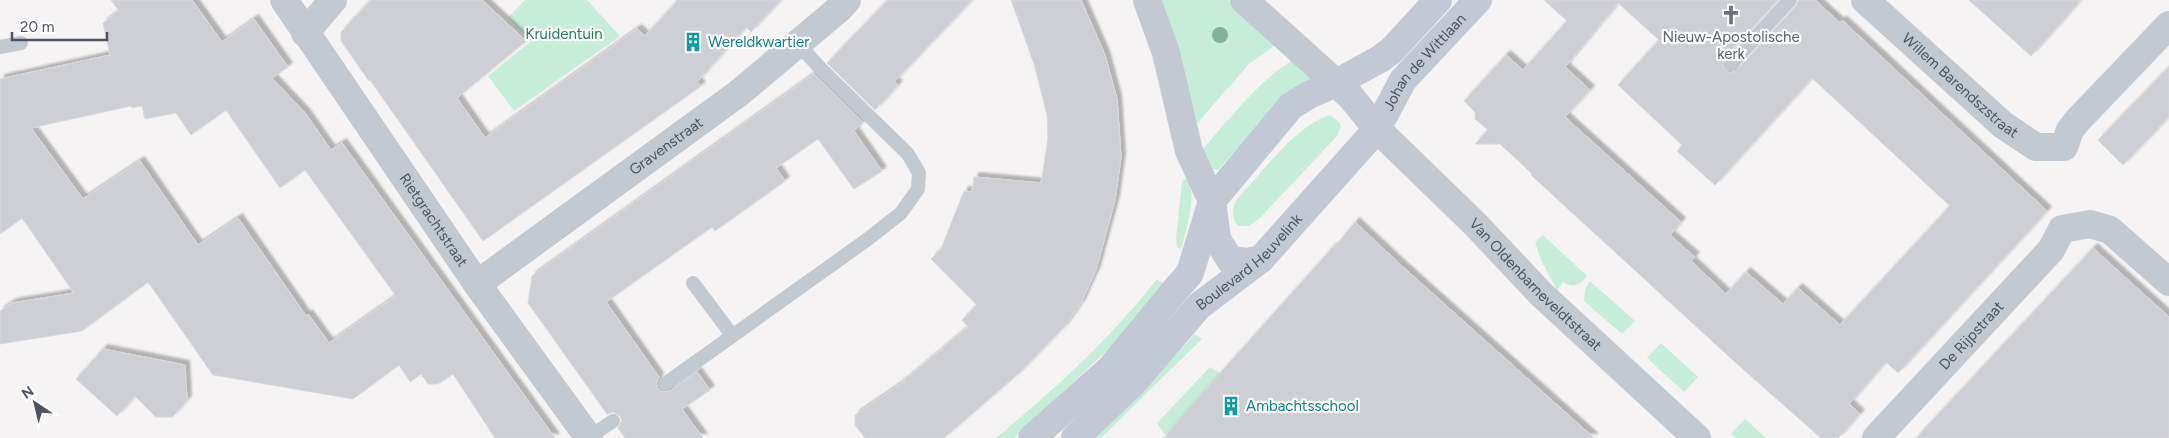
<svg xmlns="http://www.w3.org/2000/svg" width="2169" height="438" font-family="Figtree,sans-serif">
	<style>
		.green { fill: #c7edda }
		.building { fill: #cdcfd5; stroke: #d8d9dd; fill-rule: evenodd; filter: url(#shadow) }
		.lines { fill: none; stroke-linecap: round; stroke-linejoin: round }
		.lane { stroke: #c2c9d0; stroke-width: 14 }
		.street { stroke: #c2c9d0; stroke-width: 28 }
		.secondary { stroke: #c3c9d4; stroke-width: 28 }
		.tree { fill: #80b29e }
		.labels { text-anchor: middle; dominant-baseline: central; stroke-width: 4.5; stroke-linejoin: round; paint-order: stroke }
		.park-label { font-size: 15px; fill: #207d59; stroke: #fff }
		.worship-label { font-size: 15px; fill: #5b616d; stroke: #fff }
		.culture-label { font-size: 15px; fill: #0d838f; stroke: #fff; text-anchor: start }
		.street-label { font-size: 15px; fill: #4c545f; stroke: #fff }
	</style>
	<defs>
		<filter id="shadow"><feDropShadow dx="4.5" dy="-4.5" stdDeviation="1" flood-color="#0004"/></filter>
	</defs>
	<rect width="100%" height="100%" fill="#f5f3f3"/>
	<path class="green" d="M525,0H587L620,36L514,111L488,76L531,41L508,18Z
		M1159,0H1228L1277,44L1249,64L1193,128Z
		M1295,60L1314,78L1284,98L1218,170L1208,168L1200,152C1225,125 1264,73 1295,60Z
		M1330,115L1340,123L1341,127L1337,136L1259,219L1249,226H1238C1231,215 1232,210 1237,199C1262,173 1296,125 1330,115Z
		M1187,178C1198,198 1186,227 1182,247L1180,249L1177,247L1176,239L1182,181Z
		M1543,235L1587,276C1579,286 1574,288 1563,282L1557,290L1541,260L1535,242Z
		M1157,279L1164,284L1118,340L1014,438H996C1054,390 1111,338 1157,279Z
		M1590,281L1635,321L1622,334L1584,301L1585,289Z
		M1195,334L1202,339L1101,438H1091L1131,402Z
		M1661,343L1698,377L1684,392L1647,358Z
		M1210,367L1220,373L1192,404L1195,408L1166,436L1157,423Z
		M1745,419L1766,438H1736L1731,434Z"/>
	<path class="building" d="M111,0H192L222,42L254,19L288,67L272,78L305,113L331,150L342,143L555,438H495L453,374L438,384H428L421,374L410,382L399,365L353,399L213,375L148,282L82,331L0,344V311L12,303L74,293L22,218L0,234V79L110,55L103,23L119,11ZM131,106L132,108L142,106L145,119L176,113L191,135L226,110L280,188L305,170L396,296L329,343L308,314L306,316L238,218L198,245L140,161L83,199L31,128Z
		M371,0H482L526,41L457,98L485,138L637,29L645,36L678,0H781L751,32L746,27L697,82L701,86L483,241L370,80L369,81L341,41V32Z
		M888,0H972L894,82L898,85L875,110L827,63Z
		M1011,0H1081L1105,55L1117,99L1121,157L1115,200L1096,270L1081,303L1064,327L1019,373L944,438H865L855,425V415L899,385L968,327L962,320L977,305L931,259L941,249L964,191L972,192L974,177L1041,183L1048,139L1047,115L1034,64Z
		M1544,0H1778L1724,58L1723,67L1730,73L1737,70L1796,6L1799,0H1815L1839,22L1843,21L2047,211L1898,373L1886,362L1849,404L1860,414L1838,438H1821L1736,363L1531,175L1532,174L1525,167L1500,144H1475L1488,130L1475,119V112L1464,101L1506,55L1523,70L1567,21ZM1618,3L1659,40L1618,85L1682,145L1677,151L1715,185L1812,78L1950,206L1840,325L1798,288L1783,304L1746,272L1726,294L1691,261L1695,257L1670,235L1681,222L1565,117L1590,90L1565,67Z
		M1969,0H2081L2031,56Z
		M2169,67V117L2123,165L2098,140Z
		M814,74L863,122L854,131L882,171L854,189L818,139L776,168L785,181L715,231L712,227L606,302L659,377L656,384L658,389L662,392L670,391L697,372L710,390L682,409L703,438H625L618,428L622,421L620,416L613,412L607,414L528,303L532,276Z
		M1355,222L1403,267L1594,438H1164L1197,399L1333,247L1334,248Z
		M2093,248L2169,317V438H1916Z
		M103,349L185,365L187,400L172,417H156L135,396L117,416L76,379Z"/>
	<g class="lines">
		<path class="lane" d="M0,47L21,43
			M1731,64L1790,0
			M693,283L732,335
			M665,384L868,239L901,213L918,189L919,173L908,154L821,69L798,44
			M588,438L613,421"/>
		<g class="street">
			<path id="s1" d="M284,0L477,284L589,438"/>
			<path d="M1147,0L1166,53L1189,151L1212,201"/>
			<path d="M1244,0L1336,83"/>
			<path id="s2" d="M1865,0L2003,125L2036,147H2064L2070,130L2077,121L2169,25"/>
			<path d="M305,33L333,0"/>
			<path id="s3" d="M1377,129L1475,224L1541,294L1697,438"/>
			<path id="s4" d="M477,284L739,93L840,8L847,0"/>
			<path id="s5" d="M1876,438L2051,250L2062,229L2090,224L2110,230L2169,282"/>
		</g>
		<g class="secondary">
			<path d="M1336,83L1351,97L1377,129"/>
			<path d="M1213,208L1217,239L1230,260L1248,262L1261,259"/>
			<path d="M1032,438L1110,369L1177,288L1190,273L1212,201L1291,106L1309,95L1336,83L1380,59L1392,50L1438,0"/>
			<path id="s6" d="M1075,438L1134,382L1199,306L1261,259L1377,129L1403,80L1478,0"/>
		</g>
	</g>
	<circle class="tree" cx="1220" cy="35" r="8"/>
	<defs>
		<symbol id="church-bare" viewBox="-9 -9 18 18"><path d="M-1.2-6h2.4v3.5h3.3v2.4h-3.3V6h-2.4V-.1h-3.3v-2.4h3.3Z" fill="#6b7280" stroke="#fff" stroke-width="2.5" paint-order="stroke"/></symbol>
		<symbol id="building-bare" viewBox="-9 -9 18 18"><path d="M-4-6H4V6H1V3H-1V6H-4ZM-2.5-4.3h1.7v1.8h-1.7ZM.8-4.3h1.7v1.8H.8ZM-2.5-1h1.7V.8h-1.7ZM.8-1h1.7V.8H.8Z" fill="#0f9aa8" stroke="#fff" stroke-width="2.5" paint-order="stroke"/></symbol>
	</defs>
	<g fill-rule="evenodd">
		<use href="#church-bare" x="1717" y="1" width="28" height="28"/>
		<use href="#building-bare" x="679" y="28" width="28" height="28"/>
		<use href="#building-bare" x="1217" y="392" width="28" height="28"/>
	</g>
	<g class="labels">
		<g class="park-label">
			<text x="564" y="34">Kruidentuin</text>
		</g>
		<g class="worship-label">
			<text x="1731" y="37">Nieuw-Apostolische<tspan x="1731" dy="17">kerk</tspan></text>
		</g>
		<g class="culture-label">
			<text x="708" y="42">Wereldkwartier</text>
			<text x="1246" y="406">Ambachtsschool</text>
		</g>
		<g class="street-label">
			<text stroke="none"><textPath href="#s6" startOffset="516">Johan de Wittlaan</textPath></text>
			<text stroke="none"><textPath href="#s2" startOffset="128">Willem Barendszstraat</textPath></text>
			<text stroke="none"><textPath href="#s4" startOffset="234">Gravenstraat</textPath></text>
			<text stroke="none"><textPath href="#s1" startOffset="266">Rietgrachtstraat</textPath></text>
			<text stroke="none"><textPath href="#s6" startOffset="248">Boulevard Heuvelink</textPath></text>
			<text stroke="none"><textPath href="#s3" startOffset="222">Van Oldenbarneveldtstraat</textPath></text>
			<text stroke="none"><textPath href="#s5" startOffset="140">De Rijpstraat</textPath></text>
		</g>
	</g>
	<g transform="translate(35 403) rotate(325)" stroke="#ffffff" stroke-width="4" paint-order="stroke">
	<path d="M0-4L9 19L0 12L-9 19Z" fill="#4c545f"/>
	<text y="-8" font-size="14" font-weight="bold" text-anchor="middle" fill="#4c545f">N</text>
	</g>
	<path d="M12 32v8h95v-8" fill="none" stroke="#4c545f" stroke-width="2.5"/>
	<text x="20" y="32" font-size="15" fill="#4c545f" stroke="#ffffff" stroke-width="4" paint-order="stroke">20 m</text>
</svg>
